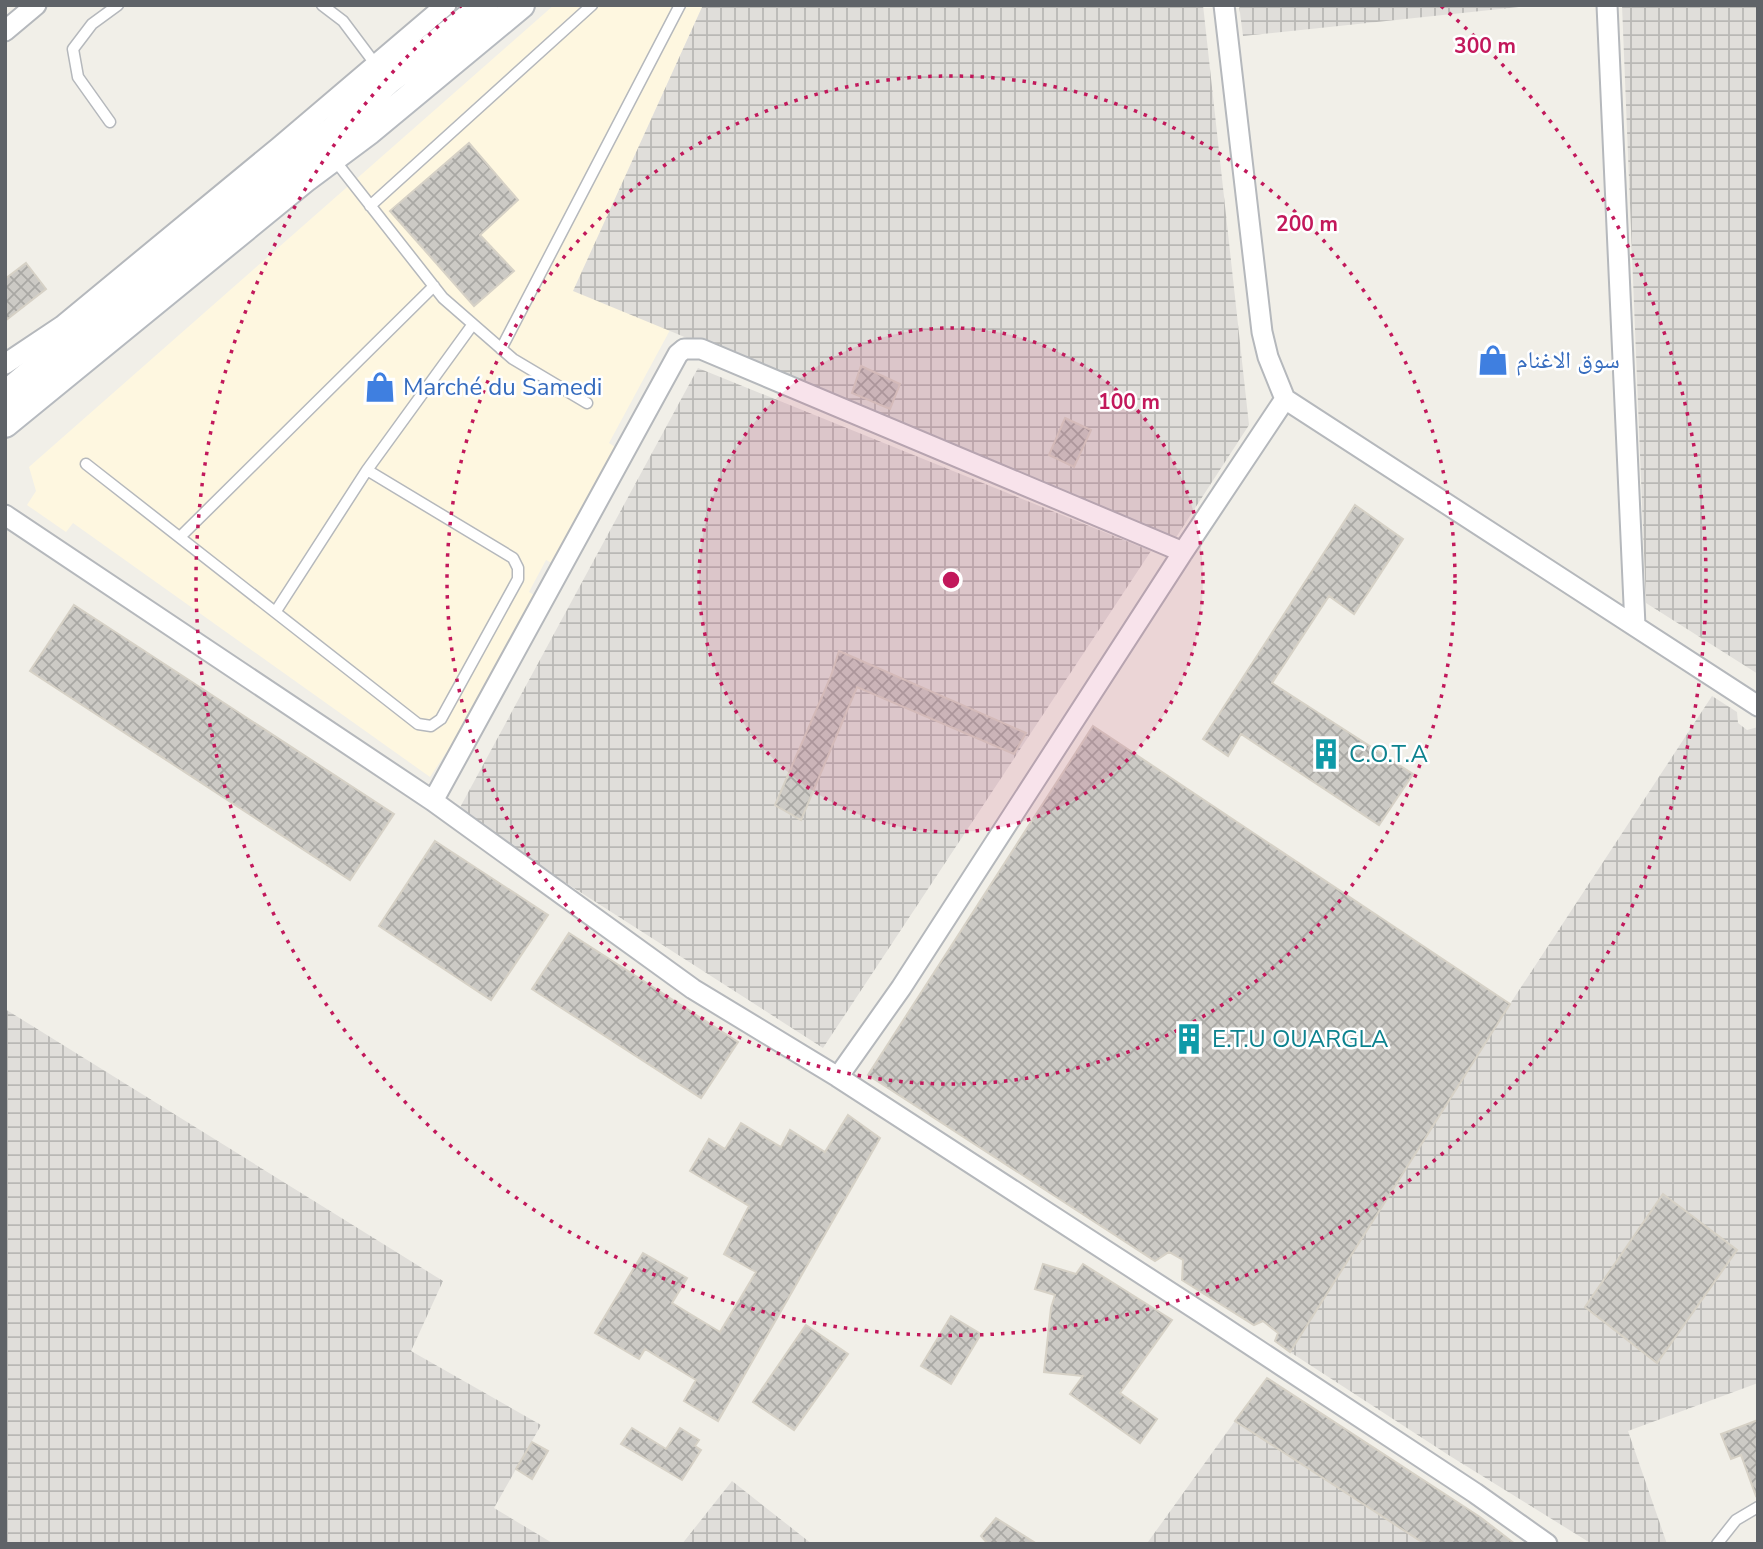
<svg xmlns="http://www.w3.org/2000/svg" width="1763" height="1549" font-family="'Nunito Sans','Noto Naskh Arabic',sans-serif">
	<style>
		.commercial { fill: #fef7e0 }
		.industrial { fill: url(#industrial-grid) }
		.building { fill: url(#building-cross-hatch); stroke: #d6d1c6; stroke-width: 2 }
		.lines { fill: none; stroke-linecap: round; stroke-linejoin: round }
		.lane-casing { stroke: #b5b8bc; stroke-width: 13 }
		.street-casing { stroke: #b5b8bc; stroke-width: 23 }
		.secondary-casing { stroke: #b6babf; stroke-width: 30 }
		.lane { stroke: #fff; stroke-width: 10 }
		.street { stroke: #fff; stroke-width: 19 }
		.secondary { stroke: #fff; stroke-width: 26 }
		.ring { fill: none; stroke: #c2185b; stroke-width: 3.5; stroke-dasharray: 3.5 7 }
		.labels { text-anchor: middle; dominant-baseline: central; stroke-width: 5; stroke-linejoin: round; paint-order: stroke }
		.shop-label { font-size: 24px; fill: #366cbe; stroke: #fff; text-anchor: start }
		.culture-label { font-size: 24px; fill: #0d838f; stroke: #fff; text-anchor: start }
		.centre { fill: #c2185b; stroke: #fff; stroke-width: 3.5 }
		.ring-label { font-size: 21px; text-anchor: middle; font-weight: bold; fill: #c2185b; stroke: #fff; stroke-width: 5; stroke-linejoin: round; paint-order: stroke }
	</style>
	<defs>
		<pattern id="industrial-grid" width="8" height="8" patternUnits="userSpaceOnUse" patternTransform="scale(1.75)"><rect width="8" height="8" fill="#e0deda"/><path d="M0 4h8M4 0v8" fill="none" stroke="#b9b8b5"/></pattern>
		<pattern id="building-cross-hatch" width="8" height="8" patternUnits="userSpaceOnUse" patternTransform="scale(1.75)"><rect width="8" height="8" fill="#cccac5"/><path d="M0 0l8 8M0 8l8-8" fill="none" stroke="#a9a8a4"/></pattern>
	</defs>
	<rect width="100%" height="100%" fill="#f1efe8"/>
	<path class="commercial" d="M554,5H703L574,290L670,330L609,443L621,451L560,567L546,560L529,592L541,599L457,759L446,753L430,777L73,523L66,532L27,505L36,491L29,467Z"/>
	<path class="industrial" d="M703,5H1203L1249,425L1175,539L573,291Z
		M1239,5H1539L1243,36Z
		M1622,5H1758V674L1646,603Z
		M698,368L1151,551L823,1048L457,813Z
		M1712,696L1737,712L1738,723L1747,730L1758,727V1383L1628,1431L1667,1544H1592L1450,1456L1290,1352L1510,1004Z
		M5,1009L443,1281L411,1351L541,1425L494,1508L554,1544H5Z
		M1235,1421L1425,1544H1150L1148,1542Z
		M732,1481L812,1544H682Z"/>
	<path class="building" d="M469,143L518,200L480,235L514,271L474,306L390,211Z
		M26,263L46,289L5,321V279Z
		M861,366L900,384L890,409L852,393Z
		M1065,418L1091,430L1074,467L1049,455Z
		M1355,505L1403,539L1354,614L1329,596L1272,683L1413,774L1379,825L1241,734L1228,756L1203,739Z
		M74,605L394,814L350,880L30,671Z
		M839,651L1026,733L1014,754L857,687L801,820L775,805L831,676Z
		M1093,726L1510,1004L1290,1352L1275,1341L1278,1333L1263,1321L1254,1325L1182,1280L1183,1260L1169,1252L1155,1261L868,1075Z
		M435,841L548,915L491,1000L379,926Z
		M569,933L738,1042L701,1098L532,989Z
		M848,1115L880,1138L718,1421L684,1401L696,1380L645,1349L639,1359L595,1333L643,1253L687,1278L672,1303L720,1332L756,1272L724,1254L749,1206L690,1171L709,1139L725,1149L741,1123L781,1147L790,1130L825,1152Z
		M1663,1194L1737,1250L1657,1363L1585,1307Z
		M1043,1264L1076,1274L1083,1264L1172,1320L1120,1393L1157,1419L1140,1443L1070,1394L1083,1376L1044,1372L1051,1308L1055,1295L1035,1289Z
		M951,1316L981,1334L951,1384L921,1366Z
		M806,1325L848,1354L794,1430L753,1402Z
		M1267,1378L1480,1517L1515,1544H1425L1235,1421Z
		M1758,1420V1495L1756,1496L1741,1455L1731,1459L1721,1434Z
		M632,1428L666,1449L680,1428L699,1440L695,1446L701,1450L682,1480L621,1444Z
		M532,1442L548,1451L532,1479L516,1469Z
		M996,1518L1037,1544H988L981,1536Z"/>
	<g class="lines">
		<defs>
			<path id="lane" d="M322,5L343,21L376,65
				M110,122L78,77L73,49L92,24L118,5
				M333,158L443,298L513,359L587,403
				M370,206L592,5
				M501,349L680,5
				M86,464L418,724L431,726L441,719L518,579V568L513,558L367,470
				M180,537L434,286
				M276,611L367,470L473,324
				M1717,1544L1736,1520L1758,1507"/>
			<path id="street" d="M1224,5L1262,332L1268,357L1285,399L1758,706
				M1607,5L1635,626
				M5,31L36,5
				M5,364L62,326L279,147L446,5
				M1285,399L1183,552L901,988L838,1077L1205,1315L1475,1493L1547,1544
				M5,515L433,801
				M838,1077L693,989L433,801L678,354L684,349H701L1183,552"/>
			<path id="secondary" d="M5,395L123,295L333,130L388,81L485,5
				M5,424L306,178L369,131L521,5"/>
		</defs>
		<use href="#lane" class="lane-casing"/>
		<use href="#street" class="street-casing"/>
		<use href="#secondary" class="secondary-casing"/>
		<use href="#lane" class="lane"/>
		<use href="#street" class="street"/>
		<use href="#secondary" class="secondary"/>
	</g>
	<circle cx="951" cy="580" r="252" fill="#c2185b" fill-opacity=".12"/>
	<g class="ring">
		<circle cx="951" cy="580" r="252"/>
		<circle cx="951" cy="580" r="504"/>
		<path d="M1441 6A755 755 0 1 1 461 6"/>
	</g>
	<defs>
		<symbol id="shop-bare" viewBox="-9 -9 18 18"><path d="M-5-2.5h2.3a2.7 3.5 0 0 1 5.4 0H5L5.5 6h-11ZM-1.5-2.5h3a1.5 2.3 0 0 0-3 0Z" fill="#3f7fe0" stroke="#fff" stroke-width="2.5" paint-order="stroke"/></symbol>
		<symbol id="building-bare" viewBox="-9 -9 18 18"><path d="M-4-6H4V6H1V3H-1V6H-4ZM-2.5-4.3h1.7v1.8h-1.7ZM.8-4.3h1.7v1.8H.8ZM-2.5-1h1.7V.8h-1.7ZM.8-1h1.7V.8H.8Z" fill="#0f9aa8" stroke="#fff" stroke-width="2.5" paint-order="stroke"/></symbol>
	</defs>
	<g fill-rule="evenodd">
		<use href="#shop-bare" x="1471" y="338" width="44" height="44"/>
		<use href="#shop-bare" x="358" y="365" width="44" height="44"/>
		<use href="#building-bare" x="1304" y="732" width="44" height="44"/>
		<use href="#building-bare" x="1167" y="1017" width="44" height="44"/>
	</g>
	<g class="labels">
		<g class="shop-label">
			<text x="1516" y="360">سوق الاغنام</text>
			<text x="403" y="387">Marché du Samedi</text>
		</g>
		<g class="culture-label">
			<text x="1349" y="754">C.O.T.A</text>
			<text x="1212" y="1039">E.T.U OUARGLA</text>
		</g>
	</g>
	<circle cx="951" cy="580" r="10" class="centre"/>
	<g class="ring-label">
		<text x="1485" y="53">300 m</text>
		<text x="1307" y="231">200 m</text>
		<text x="1129" y="409">100 m</text>
	</g>
	<rect width="1763" height="1549" fill="none" stroke="#5f6368" stroke-width="14"/>
</svg>
